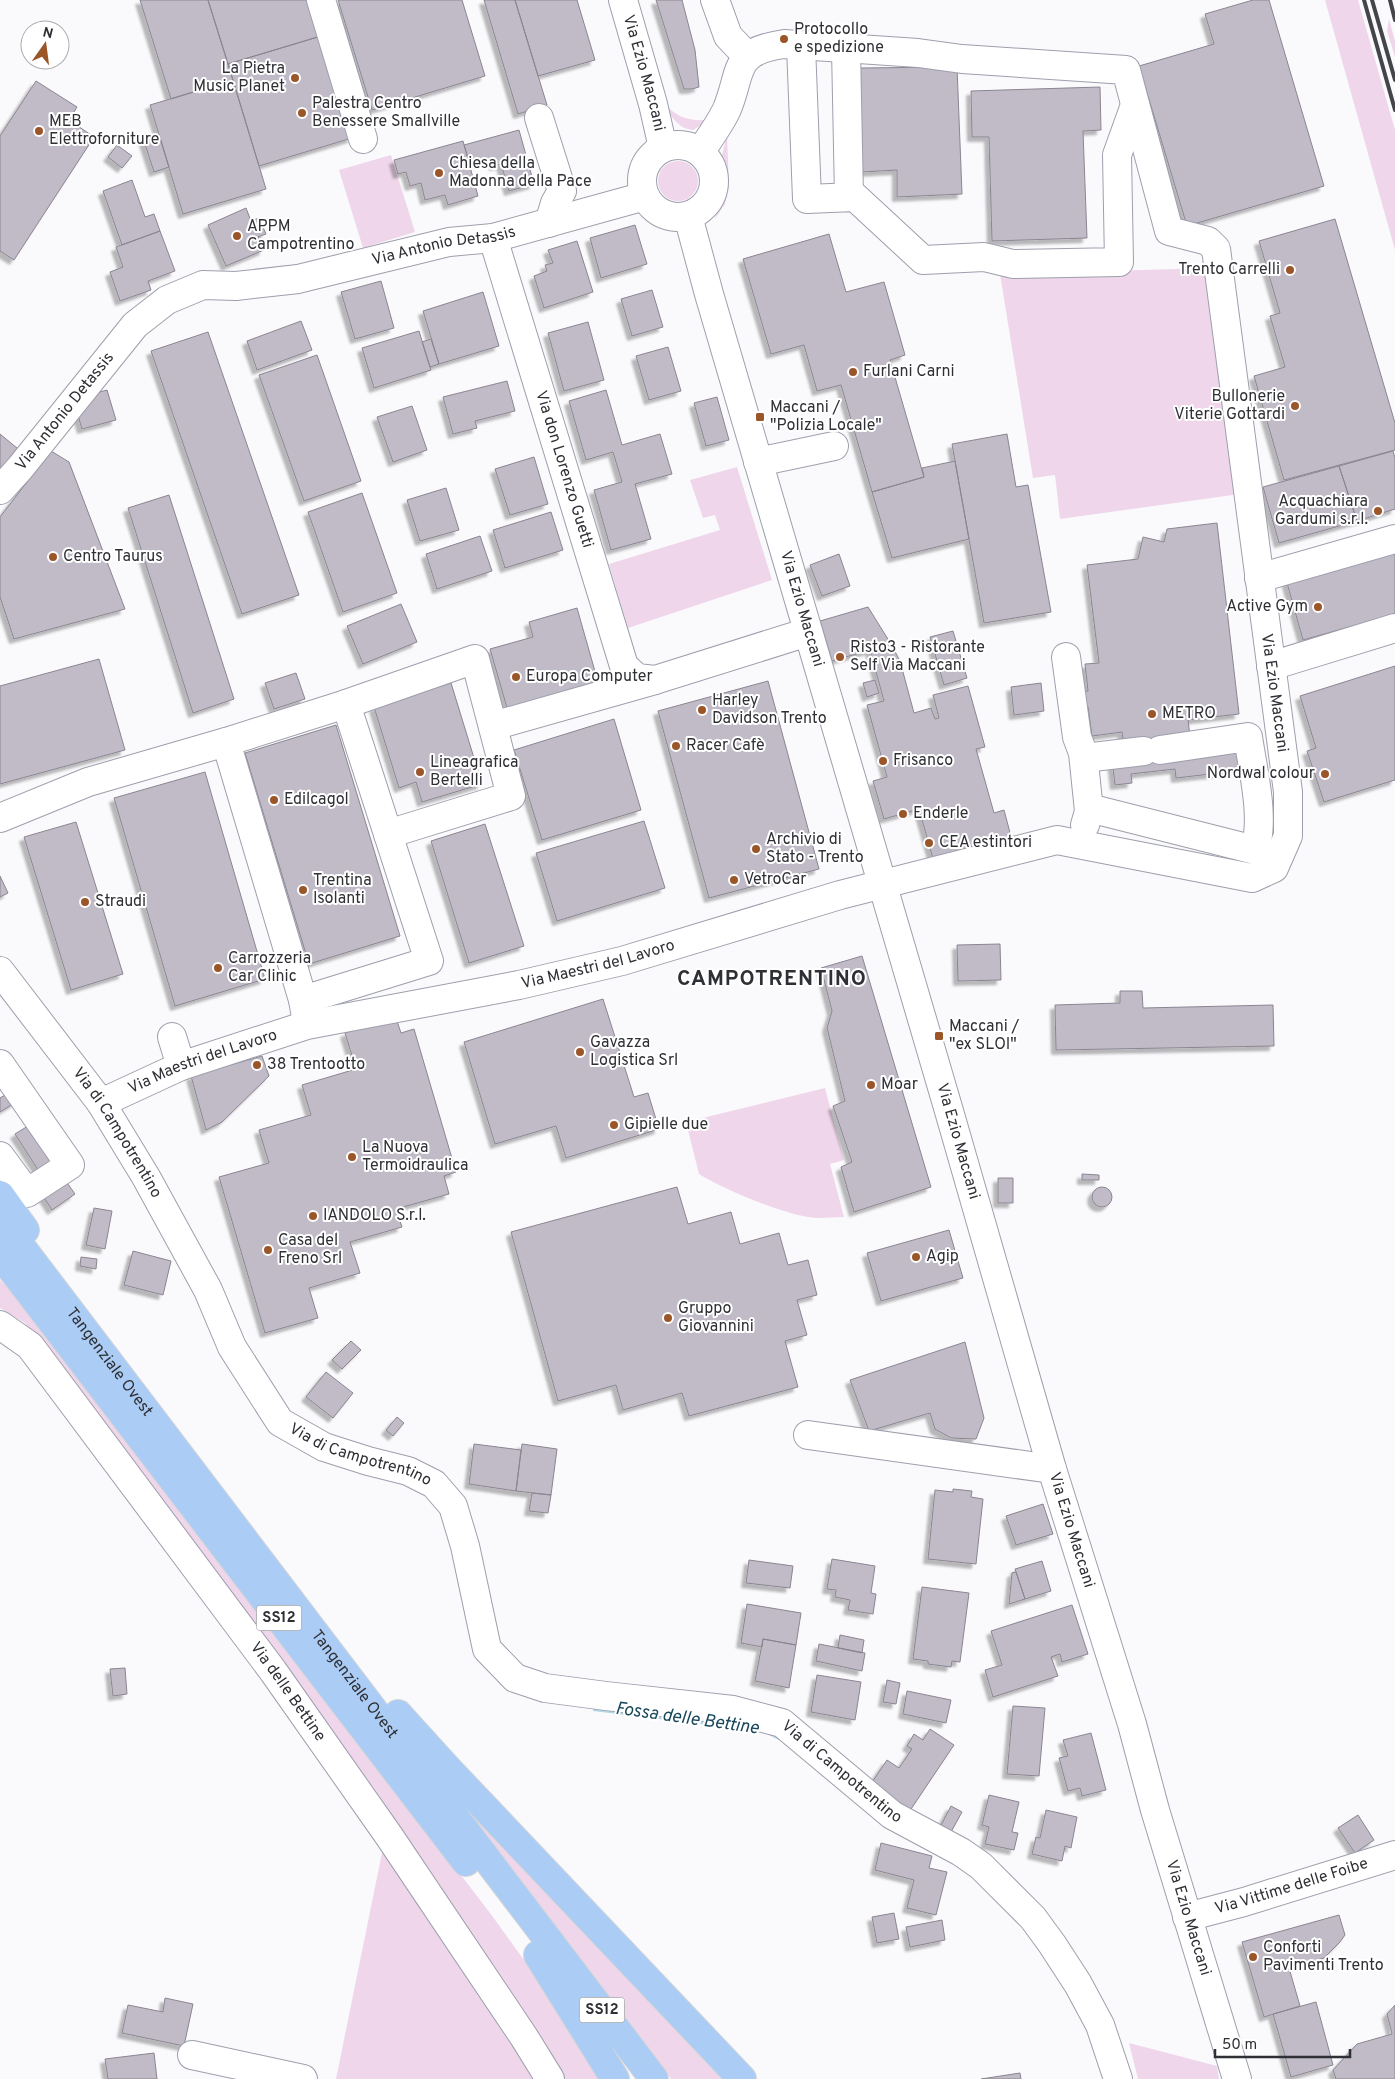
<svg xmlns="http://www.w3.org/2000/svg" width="1395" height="2079" font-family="Overpass,sans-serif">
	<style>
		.green { fill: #efd6ea }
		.water { fill: #b2d7e7 }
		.building { fill: #c1bbc8; stroke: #8b8591; filter: url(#shadow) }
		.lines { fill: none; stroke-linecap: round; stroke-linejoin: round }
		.minor-casing { stroke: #9d9fac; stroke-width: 30 }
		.highway-casing { stroke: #d5d6d7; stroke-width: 30 }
		.minor { stroke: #fff; stroke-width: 28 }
		.highway { stroke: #abccf5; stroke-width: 28 }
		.rail { stroke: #44454a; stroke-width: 4 }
		.poi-dot { fill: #9a5629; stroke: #fff; stroke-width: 2 }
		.labels { text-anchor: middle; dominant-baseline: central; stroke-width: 4; stroke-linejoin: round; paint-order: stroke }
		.shield { fill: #fff; stroke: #6d6e72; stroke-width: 1 }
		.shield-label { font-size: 15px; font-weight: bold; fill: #2f3035 }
		.poi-label { font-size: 16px; fill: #2f3035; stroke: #fff; text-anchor: start }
		.street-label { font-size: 16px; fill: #2f3035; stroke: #fff }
		.water-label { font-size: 18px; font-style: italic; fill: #18475a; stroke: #fff }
		.district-label { font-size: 21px; font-weight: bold; letter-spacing: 1px; fill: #2f3035; stroke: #fff }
	</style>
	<defs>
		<filter id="shadow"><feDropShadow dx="-4.5" dy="4.5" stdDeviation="1" flood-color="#0004"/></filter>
	</defs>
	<rect width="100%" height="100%" fill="#fafafd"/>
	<path class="green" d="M1325,0H1358L1395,130V250Z
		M1389,19L1395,41V57L1387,31Z
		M668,107C677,117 690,121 704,120L705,123L693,130C680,129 672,119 667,108Z
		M727,135L729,187L725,204L715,219L724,188L722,155Z
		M391,155L415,232L363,248L339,170Z
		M658 181a20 20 0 1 1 40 0a20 20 0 1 1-40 0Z
		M1213,268L1240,494L1060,519L1055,475L1033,478L1000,274Z
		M737,467L772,580L628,628L609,564L720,530L715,515L703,518L690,480Z
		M825,1088L844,1160L830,1164L844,1217C832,1217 819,1219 808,1217C778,1212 725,1190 699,1174L686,1122Z
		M0,1280L24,1303L493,1917L562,2013L603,2079H562L236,1603L25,1323L0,1308Z
		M421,1752L726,2079H671Z
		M384,1843L542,2079H336Z
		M1129,2043L1217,2066L1219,2079H1138Z"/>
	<path class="water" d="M594,1702L747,1720L782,1732L779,1740L767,1734L750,1730L593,1711Z"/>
	<path class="building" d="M140,0H208L233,80L171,99Z
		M208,0H310L321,36L228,64Z
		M338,0H462L485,76L372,110Z
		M484,0H515L547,105L518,114Z
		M515,0H577L595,60L538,76Z
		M656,0H682L695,50L699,87L692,89H684Z
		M1253,0H1269L1324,186L1187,226L1139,66L1214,44L1205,14Z
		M321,36L352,138L259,166L228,64Z
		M957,67L962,194L897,197V170L861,172L859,68Z
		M233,80L266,189L183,214L150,105Z
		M36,81L77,107L69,120L94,137L14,260L0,251V136Z
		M1100,87L1101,130L1083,131L1087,238L992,241L989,137H972L971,91Z
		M519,130L534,184L509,191L501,164L494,166L492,158L470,164L464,145Z
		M159,134L169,167L154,172L143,138Z
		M463,141L478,196L448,205L445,195L425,200L421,183L410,186L406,172L398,174L394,160Z
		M117,145L132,156L122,168L108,157Z
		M132,180L145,217L154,214L160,231L122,245L103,191Z
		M246,208L251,221L259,218L266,234L258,237L264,250L226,266L208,225Z
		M1335,219L1395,423V450L1284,480L1254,376L1285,367L1270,316L1280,313L1259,241Z
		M635,225L647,264L601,278L590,238Z
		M160,231L175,271L148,281L151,290L120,301L110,272L123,267L116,247Z
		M829,234L846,292L884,282L905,355L890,360L924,477L872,492L841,385L817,391L804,345L771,354L743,259Z
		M577,241L593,292L544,308L534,276L547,271L545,265L553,263L548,250Z
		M381,281L394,328L355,339L341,292Z
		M652,290L663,327L632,336L621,299Z
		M483,292L499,346L439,364L423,311Z
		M301,321L312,350L257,370L247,341Z
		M588,322L604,380L564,391L548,333Z
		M419,331L431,370L374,388L362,348Z
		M208,332L299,595L242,614L151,351Z
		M431,339L439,364L430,367L422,342Z
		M668,347L681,391L649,400L636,356Z
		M317,355L361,481L304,501L259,375Z
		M507,381L515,411L475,421L477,428L453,434L443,397Z
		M107,390L116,420L82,429L77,412L82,397Z
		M606,390L622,445L660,434L672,474L635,484L651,539L611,550L594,490L622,482L613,452L586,460L569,401Z
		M717,397L729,440L706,446L694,403Z
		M412,406L427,450L393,462L377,417Z
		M0,434L23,453L0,475Z
		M1007,434L1016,487L1028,485L1051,612L984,623L952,444Z
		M51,451L69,462L125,609L14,639L0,597V517Z
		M1393,451L1395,458V509L1357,521L1339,466Z
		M534,457L548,504L510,515L495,469Z
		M955,461L969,539L892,558L872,492L924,477L922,468Z
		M1339,466L1357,521L1279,543L1263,487Z
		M446,488L459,530L420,541L407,500Z
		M362,493L397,593L343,612L308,512Z
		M169,495L234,699L193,713L128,508Z
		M551,512L563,550L505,568L493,530Z
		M1217,523L1239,714L1188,720L1190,736L1244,746L1246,770L1176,778L1175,769L1131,774L1132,783L1115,785L1112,760L1124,746L1122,732L1092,736L1088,707L1079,708L1077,692L1088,691L1085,664L1099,663L1087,565L1138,559L1143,537L1164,542L1167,529Z
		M480,536L492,571L437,589L426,554Z
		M1395,545V614L1303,640L1285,576Z
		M839,554L850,586L822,596L810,565Z
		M401,604L417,642L363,664L347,626Z
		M868,607L891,644L832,661L820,621Z
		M577,608L598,682L507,708L490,649L533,637L529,622Z
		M953,631L967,678L944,685L930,637Z
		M891,644L900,661L914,713L931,708L935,719L939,718L933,695L968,686L985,747L976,749L994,813L1004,810L1013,844L935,866L919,809L884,819L873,781L887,777L867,705L884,701L870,650Z
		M99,659L125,750L0,784V686Z
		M1395,666V780L1324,802L1307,751L1316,748L1300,696Z
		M296,673L305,699L274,709L265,683Z
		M875,680L879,693L867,697L863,683Z
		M768,681L819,869L709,898L658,711Z
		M451,683L482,784L422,802L416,782L399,788L374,707Z
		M1041,683L1044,711L1014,715L1011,687Z
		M614,719L641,810L542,840L514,750Z
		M336,725L400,936L309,964L245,753Z
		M205,772L265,979L175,1006L114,798Z
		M644,821L665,888L557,921L536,853Z
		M76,822L123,974L71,990L24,837Z
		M485,824L524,946L469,963L431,841Z
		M0,876L8,893L0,897Z
		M1000,944L1001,980L958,981L957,945Z
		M862,956L931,1187L854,1212L841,1167L852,1162L833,1106L845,1101L827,1028L832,1011L821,968Z
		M1120,991H1142L1143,1008L1273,1005L1274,1046L1056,1050L1055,1005L1120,1003Z
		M603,999L634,1097L648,1093L659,1129L566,1158L556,1126L495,1144L464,1042Z
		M396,1018L401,1033L414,1029L456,1172L444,1176L449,1194L396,1209L402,1227L350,1242L360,1273L309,1288L318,1318L265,1333L219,1177L269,1163L259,1130L311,1115L302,1085L356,1069L345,1033Z
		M262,1056L269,1076L222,1122L206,1130L191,1076Z
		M10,1092L16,1102L0,1112V1098Z
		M28,1126L54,1165L40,1173L15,1134Z
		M1082,1174L1099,1175V1180H1082Z
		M998,1178H1013V1203H998Z
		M65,1180L75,1194L52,1210L43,1196Z
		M1092 1197a10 10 0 1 1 20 0a10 10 0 1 1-20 0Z
		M677,1187L688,1224L731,1212L740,1244L779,1233L788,1265L808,1260L817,1295L797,1300L807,1335L785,1341L798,1387L689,1416L682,1393L623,1410L616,1385L558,1401L511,1232Z
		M94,1208L112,1211L105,1249L86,1245Z
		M949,1230L963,1278L881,1301L867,1253Z
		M133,1251L171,1261L163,1295L124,1285Z
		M81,1257L97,1259L96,1269L80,1266Z
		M351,1341L361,1350L342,1369L332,1360Z
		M965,1342L984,1418L976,1439L951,1438L935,1429L930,1413L869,1431L850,1380Z
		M326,1372L353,1393L333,1418L306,1397Z
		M397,1417L404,1423L393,1436L386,1430Z
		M474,1444L521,1450L516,1491L469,1484Z
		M522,1444L557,1449L551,1495L516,1491Z
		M953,1489L972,1491L971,1497L983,1499L976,1564L928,1559L935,1490L953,1492Z
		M532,1493L551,1495L548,1513L529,1511Z
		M1043,1504L1053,1534L1016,1545L1006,1516Z
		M832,1559L875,1566L871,1593L876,1594L873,1614L848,1610L850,1600L835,1597L836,1590L827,1589Z
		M749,1560L793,1566L790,1588L746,1583Z
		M1042,1561L1051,1591L1025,1599L1015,1569Z
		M1016,1572L1025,1599L1009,1604L1012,1573Z
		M922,1587L969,1593L960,1662L952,1661L951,1667L928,1664V1661L913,1659Z
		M747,1604L801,1613L796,1645L763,1639L762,1647L741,1643Z
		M1072,1605L1088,1654L1062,1662L1060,1654L1051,1657L1058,1676L993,1697L985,1670L1002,1665L991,1631Z
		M840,1635L864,1640L862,1653L838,1648Z
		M763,1639L796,1645L789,1688L755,1681Z
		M819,1644L865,1653L862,1671L816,1661Z
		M125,1668L127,1694L113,1696L110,1669Z
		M817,1675L861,1682L855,1720L811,1712Z
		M887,1680L900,1683L896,1704L883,1702Z
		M907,1691L951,1700L946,1723L903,1714Z
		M1013,1706L1045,1708L1039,1776L1007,1774Z
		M930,1729L954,1745L907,1815L868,1788L887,1760L899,1768L912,1749L907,1746L914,1734L923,1740Z
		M1091,1733L1106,1790L1082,1796L1080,1788L1068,1791L1059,1758L1068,1756L1063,1740Z
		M989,1795L1019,1802L1012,1832L1018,1833L1014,1850L985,1844L989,1827L982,1825Z
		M951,1806L962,1812L951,1832L940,1827Z
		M1046,1810L1077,1817L1071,1848L1065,1846L1062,1861L1032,1854L1036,1837L1040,1838Z
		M1358,1815L1374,1840L1355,1853L1338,1828Z
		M881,1843L932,1856L929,1868L947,1872L936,1915L907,1908L914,1880L875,1870Z
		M894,1913L899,1939L877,1943L872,1917Z
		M1339,1915L1345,1935L1340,1942L1324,1958L1289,1968L1300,2006L1264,2017L1242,1942Z
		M942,1920L945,1940L910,1947L906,1927Z
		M165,1998L193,2004L184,2046L122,2033L128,2005L163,2012Z
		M1316,2002L1333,2065L1291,2077L1273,2014Z
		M1395,2005V2079H1336L1333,2070L1357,2044L1392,2034L1387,2014Z
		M154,2053L157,2079H108L105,2059Z
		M1020,2073L1021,2079H981Z"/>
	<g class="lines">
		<defs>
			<g id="minor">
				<path d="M321,0L363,139"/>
				<path id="s1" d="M623,0L653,104L663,148"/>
				<path d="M715,0L728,36L748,57"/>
				<path d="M801,46L807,199L855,197L923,260L984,257L1013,264L1119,262L1117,155L1135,105"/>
				<path d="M846,49L849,197"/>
				<path d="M539,118L562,191L555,203L549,223"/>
				<circle cx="678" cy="181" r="36"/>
				<path id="s2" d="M688,216L709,294L949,1111L1052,1469L1132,1724L1155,1810L1237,2079"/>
				<path id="s3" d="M493,238L624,666L637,678L655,680L808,632"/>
				<path d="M758,462L834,446"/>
				<path id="s4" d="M0,490L20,468L135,325L167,300L203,285L236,286L298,279L449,242L493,238L645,196"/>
				<path d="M1259,578L1395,539"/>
				<path d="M1066,657L1077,737L1083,753L1089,811L1085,825"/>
				<path d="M1271,666L1395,628"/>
				<path d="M493,726L655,680"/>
				<path d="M226,742L303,1000L306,1017"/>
				<path d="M1084,758L1144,751"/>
				<path d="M1089,808L1255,850C1265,817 1253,771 1248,737L1160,750"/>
				<path d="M0,818L88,782L226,742L346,704L475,659L511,796L388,834"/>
				<path id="s5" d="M0,971L101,1103L146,1177L208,1290L232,1347L280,1422L324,1447L368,1461L408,1471L434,1484L453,1506L465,1546L487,1649L515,1678L545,1688L606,1696L733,1710L782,1723L892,1815L961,1852L981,1866L1033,1918L1052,1944L1078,1984L1100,2025L1118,2079"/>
				<path d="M303,1000L429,961L346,704"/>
				<path d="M172,1037L181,1066"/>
				<path d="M0,1064L70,1165L27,1193L0,1156"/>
				<path id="s6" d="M101,1103L181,1066L307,1025L519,985L622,961L840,895L1057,840L1252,878L1274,868L1288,836V792L1216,249L1208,241L1169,231L1126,70L962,59L918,53L784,44C731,52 743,70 727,109C720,124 709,139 700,152"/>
				<path id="s7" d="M0,1325L30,1346L273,1671L389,1836L524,2037L550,2079"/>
				<path d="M808,1435L1052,1469"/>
				<path id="s8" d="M1187,1917L1244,1902L1395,1855"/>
				<path d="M192,2055L303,2079"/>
			</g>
			<g id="highway">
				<path d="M0,1195L25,1230"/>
				<path id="s9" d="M0,1219L654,2079"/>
				<path d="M0,1254L466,1862"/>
				<path d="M398,1714L447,1768L742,2079"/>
				<path d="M538,1955L615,2079"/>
			</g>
		</defs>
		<use href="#minor" class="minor-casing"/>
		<use href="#highway" class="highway-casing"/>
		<use href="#minor" class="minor"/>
		<use href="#highway" class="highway"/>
		<path class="rail" d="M1364,0L1395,110
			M1372,0L1395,80
			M1390,0L1395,20"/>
	</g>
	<g class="poi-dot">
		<circle cx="784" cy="39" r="5"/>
		<circle cx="295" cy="78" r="5"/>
		<circle cx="302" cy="113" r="5"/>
		<circle cx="39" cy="131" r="5"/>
		<circle cx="439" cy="173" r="5"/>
		<circle cx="237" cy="236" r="5"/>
		<circle cx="1290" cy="270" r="5"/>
		<circle cx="853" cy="372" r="5"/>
		<circle cx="1295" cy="406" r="5"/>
		<rect x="755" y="412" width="10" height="10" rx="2.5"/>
		<circle cx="1378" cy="511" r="5"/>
		<circle cx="53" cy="557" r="5"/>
		<circle cx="1318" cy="607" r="5"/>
		<circle cx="840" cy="657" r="5"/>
		<circle cx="516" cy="677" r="5"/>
		<circle cx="702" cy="710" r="5"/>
		<circle cx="1152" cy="714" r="5"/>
		<circle cx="676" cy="746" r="5"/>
		<circle cx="883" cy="761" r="5"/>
		<circle cx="420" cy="772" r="5"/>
		<circle cx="1325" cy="774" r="5"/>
		<circle cx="274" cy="800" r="5"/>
		<circle cx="903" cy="814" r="5"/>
		<circle cx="929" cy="843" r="5"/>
		<circle cx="756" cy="849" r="5"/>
		<circle cx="734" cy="880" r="5"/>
		<circle cx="303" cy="890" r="5"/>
		<circle cx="85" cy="902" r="5"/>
		<circle cx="218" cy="968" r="5"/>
		<rect x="934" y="1031" width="10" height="10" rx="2.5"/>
		<circle cx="580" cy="1052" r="5"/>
		<circle cx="257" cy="1065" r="5"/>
		<circle cx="871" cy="1085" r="5"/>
		<circle cx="614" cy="1125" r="5"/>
		<circle cx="352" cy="1157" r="5"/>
		<circle cx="313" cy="1216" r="5"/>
		<circle cx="268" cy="1250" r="5"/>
		<circle cx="916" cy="1257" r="5"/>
		<circle cx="668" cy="1318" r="5"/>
		<circle cx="1253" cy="1957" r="5"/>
	</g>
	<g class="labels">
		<g class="shield">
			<rect x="256.5" y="1605.5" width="45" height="25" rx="4"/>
			<rect x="579.5" y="1997.5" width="45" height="25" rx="4"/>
		</g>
		<g class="shield-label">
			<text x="279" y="1618">SS12</text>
			<text x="602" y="2010">SS12</text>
		</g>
		<g class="poi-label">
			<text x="794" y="30">Protocollo<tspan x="794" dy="18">e spedizione</tspan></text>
			<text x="285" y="69" text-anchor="end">La Pietra<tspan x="285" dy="18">Music Planet</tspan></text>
			<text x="312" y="104">Palestra Centro<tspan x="312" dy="18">Benessere Smallville</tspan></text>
			<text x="49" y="122">MEB<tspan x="49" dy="18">Elettroforniture</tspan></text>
			<text x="449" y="164">Chiesa della<tspan x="449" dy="18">Madonna della Pace</tspan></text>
			<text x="247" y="227">APPM<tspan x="247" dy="18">Campotrentino</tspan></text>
			<text x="1280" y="270" text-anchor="end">Trento Carrelli</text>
			<text x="863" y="372">Furlani Carni</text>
			<text x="1285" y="397" text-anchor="end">Bullonerie<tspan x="1285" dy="18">Viterie Gottardi</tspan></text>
			<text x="770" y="408">Maccani /<tspan x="770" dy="18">"Polizia Locale"</tspan></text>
			<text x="1368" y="502" text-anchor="end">Acquachiara<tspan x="1368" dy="18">Gardumi s.r.l.</tspan></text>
			<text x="63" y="557">Centro Taurus</text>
			<text x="1308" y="607" text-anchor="end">Active Gym</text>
			<text x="850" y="648">Risto3 - Ristorante<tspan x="850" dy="18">Self Via Maccani</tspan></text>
			<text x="526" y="677">Europa Computer</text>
			<text x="712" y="701">Harley<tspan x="712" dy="18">Davidson Trento</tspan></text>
			<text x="1162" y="714">METRO</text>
			<text x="686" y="746">Racer Cafè</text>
			<text x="893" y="761">Frisanco</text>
			<text x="430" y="763">Lineagrafica<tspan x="430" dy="18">Bertelli</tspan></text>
			<text x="1315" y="774" text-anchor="end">Nordwal colour</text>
			<text x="284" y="800">Edilcagol</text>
			<text x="913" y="814">Enderle</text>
			<text x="766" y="840">Archivio di<tspan x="766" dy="18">Stato - Trento</tspan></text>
			<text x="939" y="843">CEA estintori</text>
			<text x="744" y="880">VetroCar</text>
			<text x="313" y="881">Trentina<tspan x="313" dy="18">Isolanti</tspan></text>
			<text x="95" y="902">Straudi</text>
			<text x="228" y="959">Carrozzeria<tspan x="228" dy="18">Car Clinic</tspan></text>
			<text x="949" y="1027">Maccani /<tspan x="949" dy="18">"ex SLOI"</tspan></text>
			<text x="590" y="1043">Gavazza<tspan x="590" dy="18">Logistica Srl</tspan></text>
			<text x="267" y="1065">38 Trentootto</text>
			<text x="881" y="1085">Moar</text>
			<text x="624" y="1125">Gipielle due</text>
			<text x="362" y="1148">La Nuova<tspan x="362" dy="18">Termoidraulica</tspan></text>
			<text x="323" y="1216">IANDOLO S.r.l.</text>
			<text x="278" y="1241">Casa del<tspan x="278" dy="18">Freno Srl</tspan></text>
			<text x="926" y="1257">Agip</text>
			<text x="678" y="1309">Gruppo<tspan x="678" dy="18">Giovannini</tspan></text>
			<text x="1263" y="1948">Conforti<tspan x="1263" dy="18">Pavimenti Trento</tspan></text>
		</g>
		<g class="street-label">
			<text stroke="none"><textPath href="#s1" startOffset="76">Via Ezio Maccani</textPath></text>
			<text stroke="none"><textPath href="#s4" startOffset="538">Via Antonio Detassis</textPath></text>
			<text stroke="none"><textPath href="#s4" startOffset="102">Via Antonio Detassis</textPath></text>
			<text stroke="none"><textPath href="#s3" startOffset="242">Via don Lorenzo Guetti</textPath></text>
			<text stroke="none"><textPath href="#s2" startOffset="409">Via Ezio Maccani</textPath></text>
			<text transform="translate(1274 693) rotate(82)">Via Ezio Maccani</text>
			<text stroke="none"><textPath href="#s6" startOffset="518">Via Maestri del Lavoro</textPath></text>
			<text stroke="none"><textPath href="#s6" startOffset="110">Via Maestri del Lavoro</textPath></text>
			<text stroke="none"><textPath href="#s5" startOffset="200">Via di Campotrentino</textPath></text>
			<text stroke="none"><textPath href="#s2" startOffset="964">Via Ezio Maccani</textPath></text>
			<text stroke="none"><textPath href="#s9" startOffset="180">Tangenziale Ovest</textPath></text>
			<text stroke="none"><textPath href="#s5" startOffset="620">Via di Campotrentino</textPath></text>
			<text stroke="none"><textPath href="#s2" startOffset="1369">Via Ezio Maccani</textPath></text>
			<text stroke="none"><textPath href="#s9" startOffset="585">Tangenziale Ovest</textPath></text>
			<text stroke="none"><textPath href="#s7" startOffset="468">Via delle Bettine</textPath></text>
			<text stroke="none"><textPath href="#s5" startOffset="1265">Via di Campotrentino</textPath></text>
			<text stroke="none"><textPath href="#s8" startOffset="109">Via Vittime delle Foibe</textPath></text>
			<text stroke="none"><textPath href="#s2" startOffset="1774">Via Ezio Maccani</textPath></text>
		</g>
		<g class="water-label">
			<text transform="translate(687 1719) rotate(8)">Fossa delle Bettine</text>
		</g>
		<g class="district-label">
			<text x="772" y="979">CAMPOTRENTINO</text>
		</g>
	</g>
	<g transform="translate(45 45) rotate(14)"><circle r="24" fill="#ffffff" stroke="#acacae"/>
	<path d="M0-4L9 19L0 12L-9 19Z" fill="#9a5629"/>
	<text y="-8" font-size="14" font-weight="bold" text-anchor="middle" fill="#2f3035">N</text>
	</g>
	<path d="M1215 2049v8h135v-8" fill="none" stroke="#2f3035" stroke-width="2.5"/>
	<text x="1222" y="2049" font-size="15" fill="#2f3035" stroke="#ffffff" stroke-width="4" paint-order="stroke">50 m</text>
</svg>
